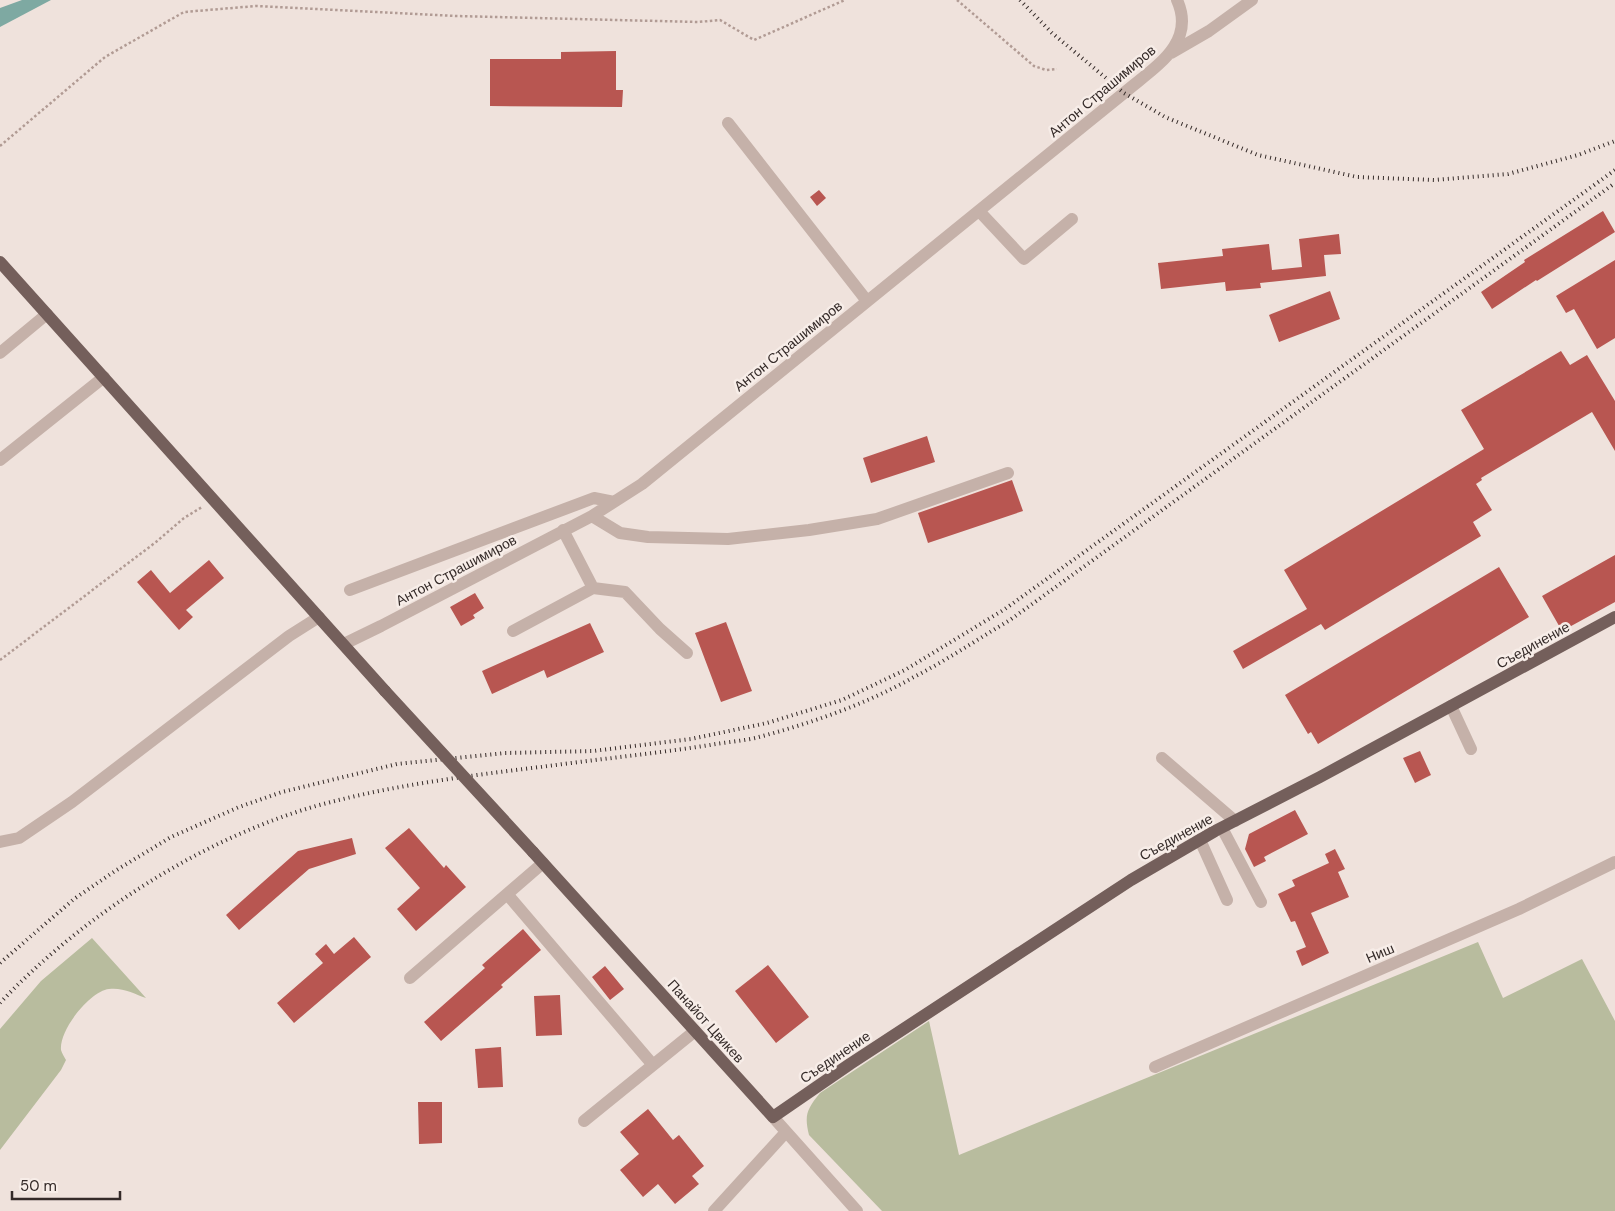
<svg xmlns="http://www.w3.org/2000/svg" width="1615" height="1211" font-family="'DM Sans',sans-serif">
	<style>
		.green { fill: #b8bc9e }
		.water { fill: #7ea9a2 }
		.building { fill: #b85651 }
		.lines { fill: none; stroke-linecap: round; stroke-linejoin: round }
		.path { stroke: #b19b94; stroke-width: 2.5; stroke-dasharray: 2.5 2.5; stroke-linecap: butt }
		.minor { stroke: #c5b1a9; stroke-width: 12 }
		.major { stroke: #745f5b; stroke-width: 12 }
		.rail { stroke: #342a28; stroke-width: 4; stroke-dasharray: 1 4; stroke-linecap: butt }
		.major-bridge { stroke: #745f5b; stroke-width: 12 }
		.labels { text-anchor: middle; dominant-baseline: central; stroke-width: 5; stroke-linejoin: round; paint-order: stroke }
		.street-label { font-size: 14px; fill: #342a28; stroke: #f7ede8 }
	</style>
	<rect width="100%" height="100%" fill="#efe2dc"/>
	<path class="green" d="M92,938L146,998C135,994 122,987 109,989C90,991 59,1030 61,1050C62,1053 64,1057 66,1060L61,1070L0,1150V1029L41,981Z
		M1478,942L1503,998L1582,959L1615,1021V1211H882L809,1135C804,1115 807,1109 820,1093L929,1021L959,1155Z"/>
	<path class="water" d="M22,0H51L0,27V8Z"/>
	<path class="building" d="M616,51V90H623L622,107L490,106V59H561V52Z
		M819,190L826,198L817,206L810,197Z
		M1603,211L1615,232L1537,281L1536,280L1492,309L1481,292L1525,262L1524,260Z
		M1339,234L1341,254L1324,255L1326,276L1260,283L1261,288L1226,291L1225,282L1161,289L1158,263L1223,256L1222,249L1269,244L1272,270L1302,267L1299,239Z
		M1615,260V338L1597,349L1574,309L1566,313L1556,296Z
		M1330,291L1340,319L1279,342L1269,315Z
		M1561,351L1570,365L1587,355L1615,401V451L1592,412L1481,478L1482,480L1476,484L1492,510L1473,522L1481,536L1325,630L1321,624L1243,669L1233,651L1307,609L1284,570L1484,449L1461,410Z
		M927,436L935,462L871,483L863,458Z
		M1012,480L1023,511L928,543L918,513Z
		M1615,555V602L1562,631L1542,596Z
		M209,560L224,578L186,610L193,617L179,630L137,582L151,570L170,593Z
		M1499,567L1529,617L1318,744L1311,732L1308,734L1285,695Z
		M475,593L484,608L473,615L475,618L461,626L450,607Z
		M726,622L752,691L721,702L695,633Z
		M590,623L604,652L547,678L544,670L492,694L482,671Z
		M1420,751L1431,775L1415,783L1403,758Z
		M1295,810L1308,834L1264,857L1266,861L1254,867L1245,849L1249,834Z
		M409,828L444,868L446,865L466,887L416,931L397,909L420,888L385,848Z
		M352,838L356,854L309,869L239,930L226,915L298,851Z
		M1335,849L1345,869L1338,872L1349,897L1311,913L1329,953L1302,966L1296,951L1306,947L1295,921L1291,922L1278,894L1295,886L1292,880L1329,863L1325,854Z
		M523,929L541,950L501,985L503,987L441,1041L424,1022L485,968L482,965Z
		M354,937L371,957L294,1023L277,1003L323,963L315,954L326,944L334,954Z
		M768,965L809,1017L776,1043L735,991Z
		M605,966L624,989L610,1000L592,977Z
		M560,995L562,1035L536,1036L534,996Z
		M501,1047L503,1087L478,1088L475,1049Z
		M418,1102H442V1143L419,1144Z
		M648,1109L673,1140L679,1135L704,1166L692,1176L699,1184L675,1204L658,1184L643,1197L620,1170L639,1154L620,1132Z"/>
	<g class="lines">
		<path class="path" d="M957,0L1034,66L1046,70L1057,69
			M0,146L105,57L184,12L256,6L455,16L698,22L720,20L754,40L845,0
			M0,660L156,542L184,518L202,507"/>
		<path class="minor" d="M1171,53L1209,31L1252,0
			M728,123L867,301
			M979,211L1024,259L1072,219
			M0,353L47,314
			M0,460L104,377
			M592,516L620,533L648,537L728,539L809,530L877,519L1008,473
			M563,530L593,588L625,592L660,629L687,653
			M350,590L594,498L614,502
			M513,631L593,588
			M344,644L381,626L592,516L642,484L1124,93C1153,68 1197,44 1177,0
			M1451,706L1471,749
			M1162,758L1235,821
			M1222,828L1261,902
			M1200,840L1227,900
			M0,842L19,838L72,802L289,636L319,617
			M507,894L653,1065
			M410,978L543,863
			M1155,1067L1519,909L1615,862
			M773,1117L857,1211
			M584,1121L695,1031
			M714,1211L786,1132"/>
		<path class="major" d="M0,262L385,691
			M533,852L773,1117L850,1064L1131,880L1215,831L1320,777L1615,617"/>
		<path class="rail" d="M1020,0L1052,33L1124,93L1165,117L1258,155L1357,177L1434,180L1508,174L1578,155L1615,141
			M0,963L74,899L115,871L171,837L239,807L282,792L397,764L505,753L593,751L691,739L767,723L842,700L905,670L1005,609L1615,170
			M0,1003C82,916 201,839 316,806C395,784 476,775 556,765C608,758 659,753 710,745C726,742 744,741 759,737C812,723 866,704 914,677C947,660 978,639 1010,620L1615,183"/>
		<path class="major-bridge" d="M385,691L533,852"/>
	</g>
	<g class="labels">
		<g class="street-label">
			<text transform="translate(1102 91) rotate(-40)">Антон Страшимиров</text>
			<text transform="translate(788 346) rotate(-39)">Антон Страшимиров</text>
			<text transform="translate(456 570) rotate(-28)">Антон Страшимиров</text>
			<text transform="translate(1533 645) rotate(-29)">Съединение</text>
			<text transform="translate(1176 837) rotate(-29)">Съединение</text>
			<text transform="translate(1380 953) rotate(-23)">Ниш</text>
			<text transform="translate(706 1021) rotate(48)">Панайот Цвикев</text>
			<text transform="translate(835 1057) rotate(-34)">Съединение</text>
		</g>
	</g>
	<path d="M12 1191v8h108v-8" fill="none" stroke="#342a28" stroke-width="2.5"/>
	<text x="20" y="1191" font-size="15" fill="#342a28" stroke="#f7ede8" stroke-width="4" paint-order="stroke">50 m</text>
</svg>
